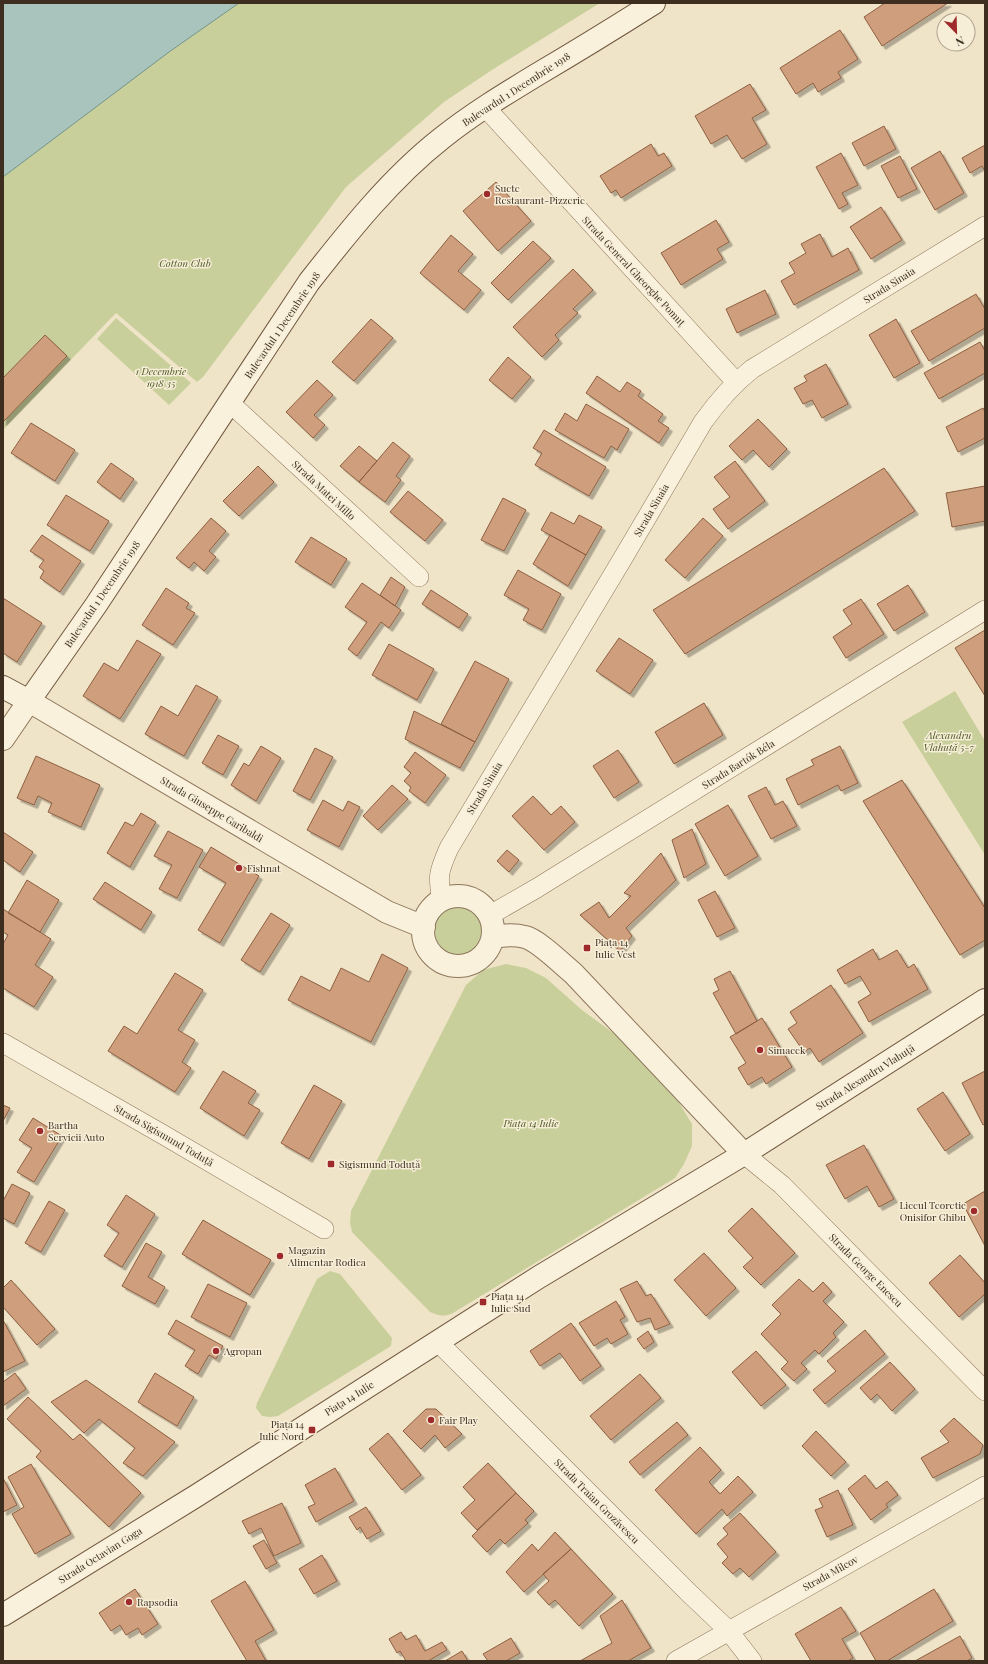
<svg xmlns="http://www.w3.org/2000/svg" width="988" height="1664" font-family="'Playfair Display',serif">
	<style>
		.green { fill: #c9cf9b }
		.water { fill: #a9c4bc; stroke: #6f938a }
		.building { fill: #cf9f7d; stroke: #8d5f41; filter: url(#shadow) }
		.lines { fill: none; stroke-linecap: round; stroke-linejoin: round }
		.minor-casing { stroke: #8d765c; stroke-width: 20 }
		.tertiary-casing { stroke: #8d765c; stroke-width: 24 }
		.secondary-casing { stroke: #6f573f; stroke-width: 24 }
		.minor { stroke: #faf1dc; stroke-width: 19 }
		.tertiary { stroke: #faf1dc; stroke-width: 22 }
		.secondary { stroke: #faf1dc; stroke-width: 22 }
		.poi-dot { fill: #9e2a2b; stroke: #f7eed8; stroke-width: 1.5 }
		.labels { text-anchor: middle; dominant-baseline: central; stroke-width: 3; stroke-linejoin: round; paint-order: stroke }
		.street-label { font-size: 10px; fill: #3d2e20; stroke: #f7eed8 }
		.poi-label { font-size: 10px; fill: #3d2e20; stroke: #f7eed8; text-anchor: start }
		.park-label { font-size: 10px; font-style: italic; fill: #4d5a26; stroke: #f7eed8 }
	</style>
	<defs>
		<filter id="shadow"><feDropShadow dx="3.5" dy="3.5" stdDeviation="0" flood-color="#0004"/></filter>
	</defs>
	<rect width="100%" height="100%" fill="#f0e4c8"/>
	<path class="green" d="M239,3H600L495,68L444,102L346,187L203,377L197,382L116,313L3,430V177L169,52Z
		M116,318L191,383L169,405L97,339Z
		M955,691L985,741V855L902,722Z
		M430 931a28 28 0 1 1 56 0a28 28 0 1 1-56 0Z
		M506,964L526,968L546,978L582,1010L627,1043L669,1086L692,1124V1146L684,1164L675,1178L453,1313C444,1317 439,1316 430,1312L352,1232L350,1223L351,1211L466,985L483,970Z
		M330,1271L340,1274L392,1338L391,1346L278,1416L270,1417L262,1416L256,1408L257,1403L317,1279Z"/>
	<path class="water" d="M3,3H239L169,52L3,177Z"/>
	<path class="building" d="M885,3H948L882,46L864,17Z
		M840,30L858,59L838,72L841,78L818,92L813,83L796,94L780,68Z
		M750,84L766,110L752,118L767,144L742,159L727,135L711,144L695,116Z
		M884,126L896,149L864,166L852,143Z
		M651,144L658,156L664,153L672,166L621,198L616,190L611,193L600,176Z
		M985,145V171L982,166L970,173L962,158Z
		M940,151L964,193L935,210L911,168Z
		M841,153L858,185L842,193L848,204L839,209L816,167Z
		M900,156L917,189L898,198L881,166Z
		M496,182L531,221L498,251L463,211Z
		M881,207L902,240L871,259L850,227Z
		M716,220L729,242L717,249L723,259L681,285L661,253Z
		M820,234L832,257L848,248L859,270L794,305L781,281L795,273L789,263L806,253L801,244Z
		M451,235L473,254L458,271L481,290L464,310L420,273Z
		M533,241L551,258L508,300L491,283Z
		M573,269L593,290L573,309L578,313L555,335L559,340L542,357L513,327Z
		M765,290L776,314L737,333L726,309Z
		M976,294L985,309V328L929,361L911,331Z
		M371,319L393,338L354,381L332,362Z
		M896,319L920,363L894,378L869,335Z
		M45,335L67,356L3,422V378Z
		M980,342L985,351V373L939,399L924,373Z
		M508,357L531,377L512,399L489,380Z
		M826,364L848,404L822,418L812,400L803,404L794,388L807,381L804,376Z
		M597,376L620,392L627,382L641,391L638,396L663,414L658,421L669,428L659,443L586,393Z
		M317,380L333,395L314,415L325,425L313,438L286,412Z
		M586,404L629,429L617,450L611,446L604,458L555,430L565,413L577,421Z
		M983,408L985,412V438L958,452L946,427Z
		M758,419L787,449L769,467L753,450L742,460L729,446Z
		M31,423L75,450L55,481L11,453Z
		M544,430L606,467L589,496L535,465L542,453L533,448Z
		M393,442L410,456L396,476L401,480L385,502L359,482Z
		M359,446L377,461L359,482L340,466Z
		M735,461L765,501L728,529L713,509L730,497L714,477Z
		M111,463L134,479L120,499L97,482Z
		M258,466L274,482L239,516L223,501Z
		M884,468L915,511L685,654L653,610Z
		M985,486V521L952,527L946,493Z
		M408,491L443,520L425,541L390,512Z
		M66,495L109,521L90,551L47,525Z
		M503,498L526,510L504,551L481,540Z
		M551,512L574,524L579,515L602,527L586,555L541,530Z
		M211,518L226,531L209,551L216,557L204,571L194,562L189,568L176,558Z
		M703,518L723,536L685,578L665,560Z
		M42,535L81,561L60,592L40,578L44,571L39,567L44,560L30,551Z
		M550,535L586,555L568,586L533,564Z
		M311,537L347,559L331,585L295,562Z
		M518,570L561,594L542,630L523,620L529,609L504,595Z
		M391,577L405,587L395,606L380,595Z
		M362,583L401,610L389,628L381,622L357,656L348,649L367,622L345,607Z
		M908,585L925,612L894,631L877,604Z
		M166,588L189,603L186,608L195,613L173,645L142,625Z
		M431,590L468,614L459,628L422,604Z
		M3,598L42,623L17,662L3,653Z
		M861,599L884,634L846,658L833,637L852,624L843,610Z
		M985,630V696L955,648Z
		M619,638L653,660L630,694L596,671Z
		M137,640L161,654L120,719L83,696L104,663L118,671Z
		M389,644L434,669L417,700L372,675Z
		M475,661L509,679L475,742L441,724Z
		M196,685L218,697L184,756L145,734L161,706L178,716Z
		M704,703L723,735L674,764L655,732Z
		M414,711L475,742L460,768L405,739Z
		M218,735L239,746L223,775L202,763Z
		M261,746L281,758L256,801L231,785L244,763L249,766Z
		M840,746L858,783L841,791L838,785L798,805L786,779L814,765L811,760Z
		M315,748L333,757L310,800L293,791Z
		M618,750L639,782L614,798L593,766Z
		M415,752L446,775L425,803L409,791L411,787L404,781L411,773L404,767Z
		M36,756L100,785L81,827L48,812L52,803L38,796L34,805L17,798Z
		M902,780L985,908V940L960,955L863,801Z
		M392,785L408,799L378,830L363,816Z
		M766,787L775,805L783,801L797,826L771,839L748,796Z
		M533,796L551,815L561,806L575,822L544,850L512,816Z
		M323,800L343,811L348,801L360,807L339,847L307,830Z
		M728,805L758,856L725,876L695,824Z
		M141,813L156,822L130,867L107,853L125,822L133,826Z
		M692,829L706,864L684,878L672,840Z
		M168,831L203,850L177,898L159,889L172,865L154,856Z
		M3,832L33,852L20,872L3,860Z
		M211,847L259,876L220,943L198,930L226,883L199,867Z
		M507,850L519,860L509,872L497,861Z
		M661,853L676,880L626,928L632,936L620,951L580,915L599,902L609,918L631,896L624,893Z
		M27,880L59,900L40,932L8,913Z
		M105,882L152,912L141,930L93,899Z
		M715,891L735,928L717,937L698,900Z
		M3,909L51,939L35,965L53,977L34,1007L3,988V944L8,935L3,932Z
		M271,913L290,925L260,972L241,960Z
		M873,949L879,960L897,950L908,968L914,964L928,989L869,1022L858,1002L871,994L860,976L845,984L837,970Z
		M382,954L408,968L371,1042L288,1000L301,976L330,991L341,968L369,982Z
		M730,971L757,1021L736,1034L713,993L719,990L714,979Z
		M175,973L203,990L178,1030L195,1040L182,1062L191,1068L175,1092L108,1051L124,1026L137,1034Z
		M831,985L863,1033L819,1062L810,1048L804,1052L788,1029L797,1023L790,1012Z
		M762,1018L792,1067L766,1084L762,1077L748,1085L738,1068L746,1063L730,1037Z
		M223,1071L256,1091L248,1103L260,1110L244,1136L200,1108Z
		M985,1071V1124L983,1125L962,1083Z
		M314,1085L342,1101L309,1159L281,1143Z
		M943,1092L970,1134L945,1151L917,1109Z
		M3,1105L10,1108L3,1121Z
		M33,1118L62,1136L34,1182L17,1172L32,1148L19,1140Z
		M864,1145L894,1199L879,1207L867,1186L845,1199L826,1165Z
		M12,1184L30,1193L14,1224L3,1218V1201Z
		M985,1191V1246L963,1204Z
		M126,1195L155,1214L122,1267L104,1256L119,1233L107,1225Z
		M49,1201L65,1210L41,1252L25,1243Z
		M752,1208L795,1253L761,1285L743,1267L753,1258L728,1231Z
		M203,1220L271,1260L250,1295L182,1254Z
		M146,1243L162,1252L148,1277L165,1287L155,1304L122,1286Z
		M704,1253L736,1288L706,1316L674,1280Z
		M960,1255L985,1283V1294L959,1317L929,1283Z
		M799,1279L813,1292L823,1282L832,1292L823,1301L844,1322L833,1333L836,1337L819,1354L815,1350L801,1363L807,1369L794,1381L781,1369L788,1362L761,1334L781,1314L772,1305Z
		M11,1280L55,1329L37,1345L3,1307V1288Z
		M637,1281L646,1296L651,1294L670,1324L655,1330L650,1318L637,1322L620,1289Z
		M208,1284L247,1303L230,1337L191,1317Z
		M616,1301L625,1317L620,1320L628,1334L611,1344L607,1338L594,1346L579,1323Z
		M3,1320L25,1361L3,1372Z
		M176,1320L223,1346L216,1359L209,1355L198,1374L185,1366L195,1350L168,1334Z
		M571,1323L601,1366L580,1381L560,1353L540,1366L530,1351Z
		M865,1330L885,1354L825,1404L813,1390L836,1371L827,1361Z
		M648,1331L654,1342L644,1349L637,1339Z
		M756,1351L786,1385L761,1406L732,1372Z
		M890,1362L915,1389L892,1411L877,1394L871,1400L860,1388Z
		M15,1373L26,1389L3,1406V1382Z
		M155,1373L194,1397L177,1426L138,1402Z
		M640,1374L661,1398L611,1440L590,1416Z
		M86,1380L175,1442L143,1476L123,1463L135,1448L99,1419L84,1433L51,1402Z
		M28,1397L73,1440L80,1434L141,1493L109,1527L36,1457L41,1451L7,1419Z
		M426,1409H436L462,1434L445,1448L435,1435L421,1449L403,1431Z
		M954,1418L983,1445L980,1454L933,1478L921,1458L949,1442L940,1431Z
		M677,1422L688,1435L640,1475L629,1462Z
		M816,1431L846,1462L831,1476L802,1446Z
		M388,1433L421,1475L402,1490L369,1449Z
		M700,1447L721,1470L709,1482L720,1494L738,1476L753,1492L727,1516L722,1509L696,1534L655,1490Z
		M488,1463L516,1493L477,1530L461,1513L475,1500L463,1487Z
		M31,1464L71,1534L35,1554L12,1514L24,1507L8,1477Z
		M335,1468L354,1501L316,1522L308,1507L315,1504L305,1485Z
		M865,1475L876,1489L887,1481L898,1495L886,1504L888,1507L871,1520L848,1489Z
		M3,1478L17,1505L3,1512Z
		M838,1490L853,1525L827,1537L815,1510L823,1507L819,1499Z
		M516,1493L534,1511L525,1520L528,1523L505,1544L500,1539L487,1552L472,1536Z
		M282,1503L301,1543L274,1556L261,1528L249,1534L242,1521Z
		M366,1507L381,1531L367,1539L360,1527L357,1530L349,1517Z
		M740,1513L776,1552L749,1577L740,1568L733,1574L722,1563L728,1557L717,1544L728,1534L723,1528Z
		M555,1532L571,1549L524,1592L506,1572L532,1544L538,1551Z
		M264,1540L277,1563L266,1569L253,1546Z
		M571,1549L613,1594L579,1626L555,1600L549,1605L537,1592L549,1581L543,1574Z
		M322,1555L337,1581L314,1594L299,1569Z
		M245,1581L274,1630L255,1641L266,1661H247L211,1601Z
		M135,1589L158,1624L142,1635L138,1628L126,1635L120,1625L111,1631L99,1613Z
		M934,1589L953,1621L887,1661H876L860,1633Z
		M622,1600L651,1648L628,1661H580L612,1643L600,1616Z
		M841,1607L856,1631L842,1639L853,1658L848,1661H811L795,1634Z
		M401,1632L406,1640L416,1635L425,1651L442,1642L447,1650L428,1661H406L400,1651L397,1653L389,1639Z
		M960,1636L972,1658L967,1661H915Z
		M511,1638L520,1653L506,1661H488L483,1654Z
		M462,1651L468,1661H445Z"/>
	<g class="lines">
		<defs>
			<path id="minor" d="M485,107L736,382
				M230,403L419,577
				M442,901C437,875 439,871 449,848L623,558L703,422C718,401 733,384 752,369L985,226
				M490,915L537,888L985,610
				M3,1043L162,1134L324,1229
				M744,1154L782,1185L985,1391
				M438,1342L689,1593L728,1630L752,1661
				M676,1661L985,1486"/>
			<path id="tertiary" d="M3,739L29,701L370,902L387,912L424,927
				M423 931a35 35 0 1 1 70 0a35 35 0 1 1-70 0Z
				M493,937C504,935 514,934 525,937C538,940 562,964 573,973L744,1154"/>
			<path id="secondary" d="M3,687L29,701L96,605L309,282C349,231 391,178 442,138C472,114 505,94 538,74C577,51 616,27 654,3
				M3,1615L196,1496L539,1277L744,1154L985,1000"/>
		</defs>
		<use href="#minor" class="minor-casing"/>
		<use href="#tertiary" class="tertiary-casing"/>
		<use href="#secondary" class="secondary-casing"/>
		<use href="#minor" class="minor"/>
		<use href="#tertiary" class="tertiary"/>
		<use href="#secondary" class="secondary"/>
	</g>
	<g class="poi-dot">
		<circle cx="487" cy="194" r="4"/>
		<circle cx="239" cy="868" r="4"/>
		<rect x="583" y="944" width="8" height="8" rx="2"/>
		<circle cx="760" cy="1050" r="4"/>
		<circle cx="40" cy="1131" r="4"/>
		<rect x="327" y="1160" width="8" height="8" rx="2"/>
		<circle cx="974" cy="1211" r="4"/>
		<circle cx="280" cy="1256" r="4"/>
		<rect x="479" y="1298" width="8" height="8" rx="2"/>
		<circle cx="216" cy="1351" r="4"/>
		<circle cx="431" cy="1420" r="4"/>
		<rect x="308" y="1426" width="8" height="8" rx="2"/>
		<circle cx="129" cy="1602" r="4"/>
	</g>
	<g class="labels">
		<g class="street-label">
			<text transform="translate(516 89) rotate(-33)">Bulevardul 1 Decembrie 1918</text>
			<text transform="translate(634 271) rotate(47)">Strada General Gheorghe Pomuț</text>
			<text transform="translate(889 285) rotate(-32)">Strada Sinaia</text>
			<text transform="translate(282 325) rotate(-56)">Bulevardul 1 Decembrie 1918</text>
			<text transform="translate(324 490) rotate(43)">Strada Matei Millo</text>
			<text transform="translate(651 510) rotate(-60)">Strada Sinaia</text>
			<text transform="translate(102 594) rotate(-56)">Bulevardul 1 Decembrie 1918</text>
			<text transform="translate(738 764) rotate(-32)">Strada Bartók Béla</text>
			<text transform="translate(484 788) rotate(-59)">Strada Sinaia</text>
			<text transform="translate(212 809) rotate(31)">Strada Giuseppe Garibaldi</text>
			<text transform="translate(865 1077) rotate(-32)">Strada Alexandru Vlahuță</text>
			<text transform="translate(164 1135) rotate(30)">Strada Sigismund Toduță</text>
			<text transform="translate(866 1270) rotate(45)">Strada George Enescu</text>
			<text transform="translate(349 1398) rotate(-32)">Piața 14 Iulie</text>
			<text transform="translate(597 1501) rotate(45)">Strada Traian Grozăvescu</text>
			<text transform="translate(100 1555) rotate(-32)">Strada Octavian Goga</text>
			<text transform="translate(830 1573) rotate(-29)">Strada Milcov</text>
		</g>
		<g class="poi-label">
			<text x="495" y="188">Suete<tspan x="495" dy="12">Restaurant-Pizzerie</tspan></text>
			<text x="247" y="868">Fishnat</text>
			<text x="595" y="942">Piața 14<tspan x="595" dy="12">Iulie Vest</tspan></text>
			<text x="768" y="1050">Simacek</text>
			<text x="48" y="1125">Bartha<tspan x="48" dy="12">Servicii Auto</tspan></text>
			<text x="339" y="1164">Sigismund Toduță</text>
			<text x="966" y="1205" text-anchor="end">Liceul Teoretic<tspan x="966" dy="12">Onisifor Ghibu</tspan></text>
			<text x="288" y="1250">Magazin<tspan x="288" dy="12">Alimentar Rodica</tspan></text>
			<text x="491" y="1296">Piața 14<tspan x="491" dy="12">Iulie Sud</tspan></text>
			<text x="224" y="1351">Agropan</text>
			<text x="439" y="1420">Fair Play</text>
			<text x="304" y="1424" text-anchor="end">Piața 14<tspan x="304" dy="12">Iulie Nord</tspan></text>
			<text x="137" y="1602">Rapsodia</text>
		</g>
		<g class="park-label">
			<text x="185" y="263">Cotton Club</text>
			<text x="161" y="371">1 Decembrie<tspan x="161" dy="12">1918 35</tspan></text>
			<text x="949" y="735">Alexandru<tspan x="949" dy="12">Vlahuță 5-7</tspan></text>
			<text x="531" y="1123">Piața 14 Iulie</text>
		</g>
	</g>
	<rect width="988" height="1664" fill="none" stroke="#3d2e20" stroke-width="8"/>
	<g transform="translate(956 32) rotate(157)"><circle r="19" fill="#f7eed8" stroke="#ada18e"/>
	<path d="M0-3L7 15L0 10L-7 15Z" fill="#9e2a2b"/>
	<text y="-6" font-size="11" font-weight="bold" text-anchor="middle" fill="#3d2e20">N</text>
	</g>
</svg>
